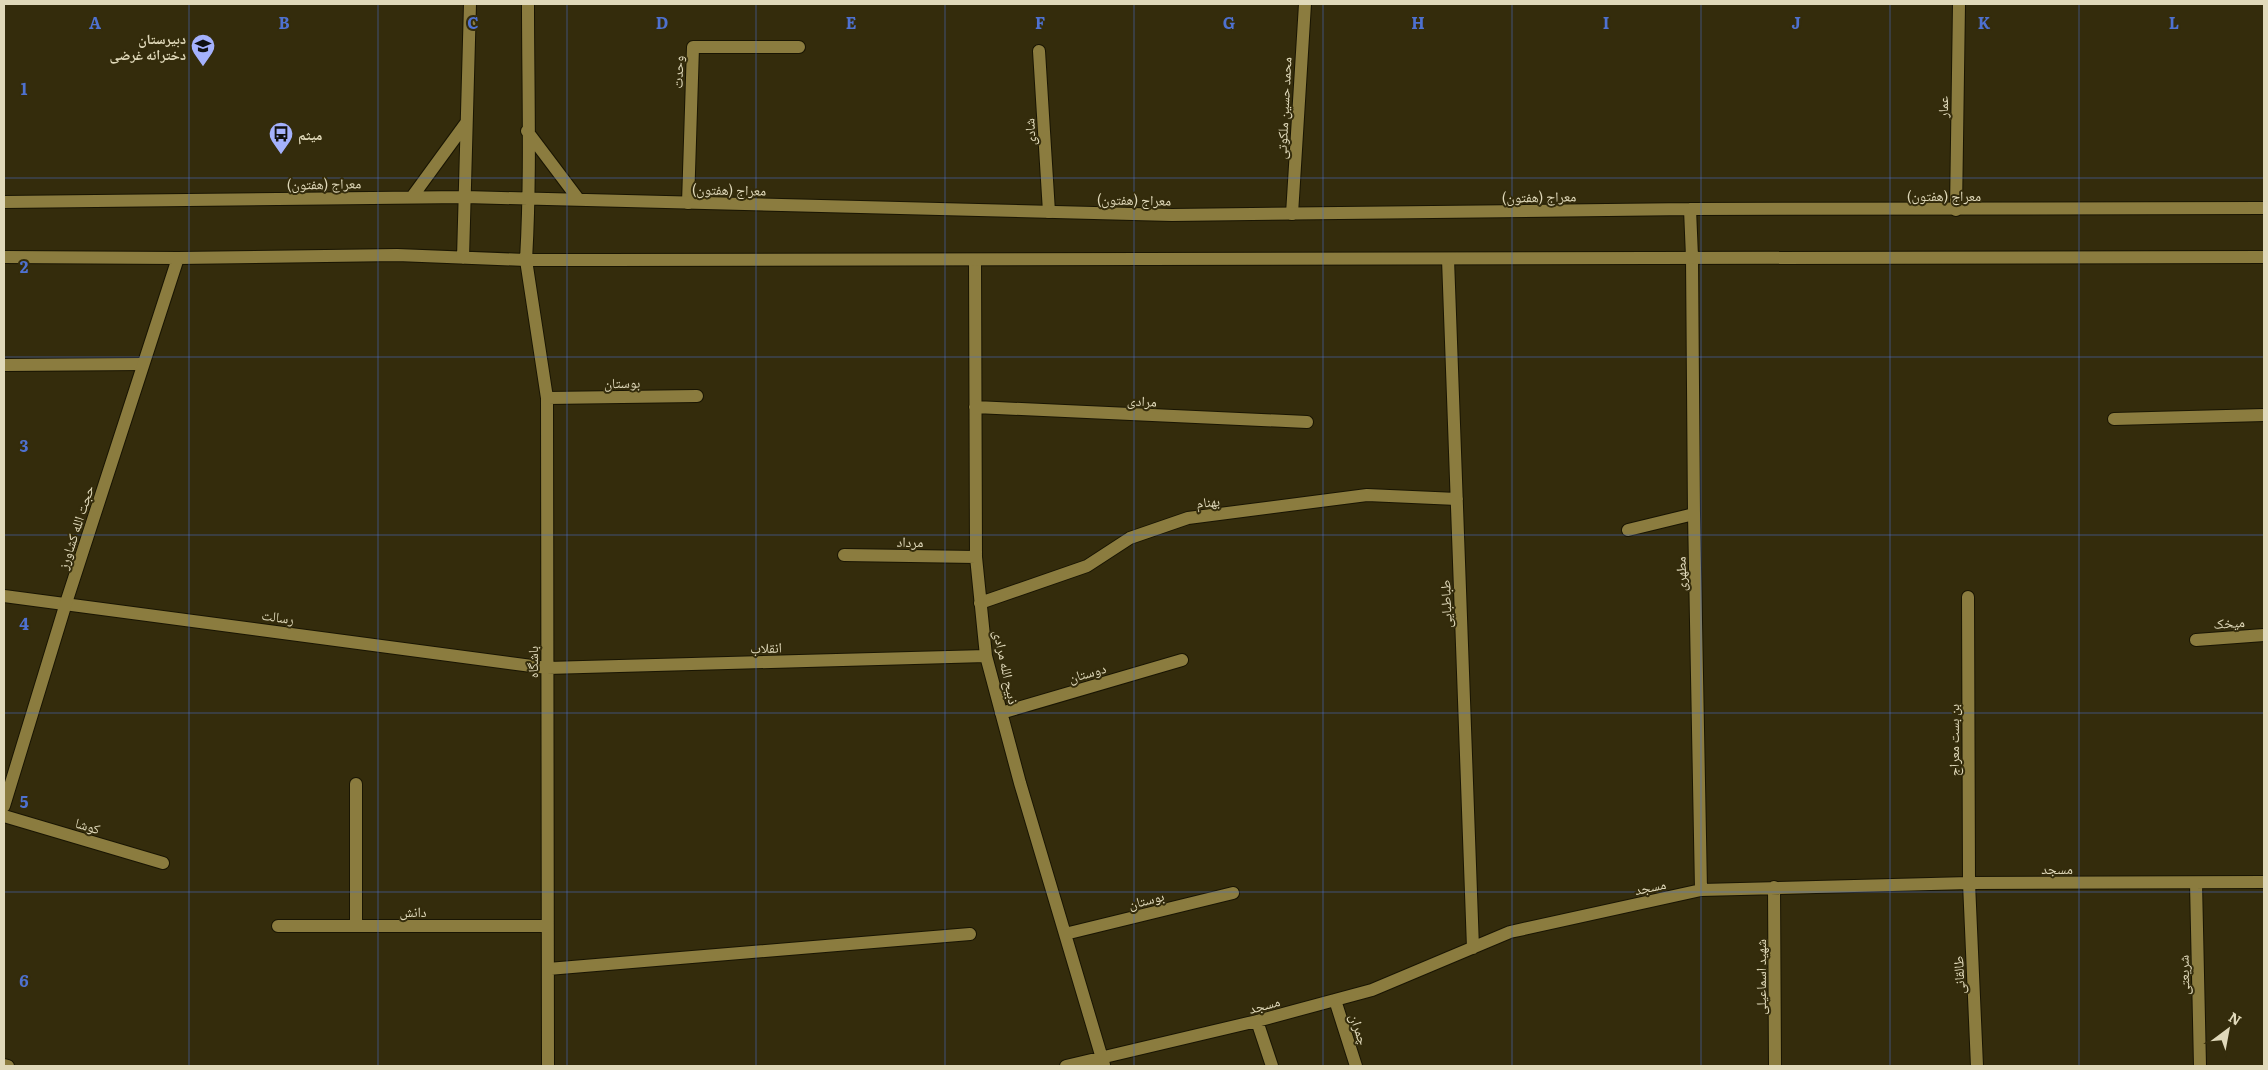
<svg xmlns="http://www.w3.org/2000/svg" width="2268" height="1070" font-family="Literata,'Noto Naskh Arabic',serif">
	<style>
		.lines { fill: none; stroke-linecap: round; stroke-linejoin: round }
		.lane-casing { stroke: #191503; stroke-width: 14 }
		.street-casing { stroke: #191503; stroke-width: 14 }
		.secondary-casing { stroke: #191503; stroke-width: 14 }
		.lane { stroke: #8b7c3f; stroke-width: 12 }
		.street { stroke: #8b7c3f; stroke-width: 12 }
		.secondary { stroke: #8b7c3f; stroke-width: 12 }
		.grid { fill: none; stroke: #4e71d0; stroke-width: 1; stroke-opacity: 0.55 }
		.labels { text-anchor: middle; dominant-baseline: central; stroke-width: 4; stroke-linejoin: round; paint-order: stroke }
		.poi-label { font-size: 14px; font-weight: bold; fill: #e0d9ba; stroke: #342c0c; text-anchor: end }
		.street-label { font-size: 14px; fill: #e0d9ba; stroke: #342c0c }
		.grid-label { font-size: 16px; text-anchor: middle; font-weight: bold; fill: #4e71d0; stroke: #342c0c; stroke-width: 4; stroke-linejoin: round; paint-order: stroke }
	</style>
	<rect width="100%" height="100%" fill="#342c0c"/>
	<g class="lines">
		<defs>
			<path id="lane" d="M1628,530L1694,514"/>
			<path id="street" d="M1039,51L1049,212
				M688,203L693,47H799
				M1956,210L1959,4
				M1292,214L1305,4
				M1692,257L1694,514L1701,890
				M1448,259L1473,948
				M526,260L547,398L548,1066
				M975,260L976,557L986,656L1020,783L1104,1065
				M4,365L143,364
				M547,398L697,396
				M975,407L1307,422
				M2114,419L2264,415
				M844,555L976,557
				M4,596L547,668L986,656
				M1968,597L1969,883L1977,1066
				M980,603L1087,566L1130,538L1188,518L1367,495L1457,499
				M2196,640L2264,635
				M1001,713L1182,660
				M4,816L163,863
				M2196,883L2200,1066
				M1774,887L1775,1066
				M278,926H547
				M356,926V784
				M1065,934L1233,893
				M548,969L970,934
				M1335,1000L1356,1066
				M1257,1021L1272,1066
				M4,1065L8,1066
				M1066,1066L1257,1021L1372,990L1510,932L1701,890L1969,883L2264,882"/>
			<path id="secondary" d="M527,131L579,200
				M412,197L466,123
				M4,202L465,197L1172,215L1690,209L2264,208
				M1690,209L1692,257
				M4,257L178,258L397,255L526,260H604L2264,257
				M463,258L470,4
				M526,260C531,175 528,89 528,4
				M4,806L66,603L178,258"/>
		</defs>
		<use href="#lane" class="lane-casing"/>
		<use href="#street" class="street-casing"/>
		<use href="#secondary" class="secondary-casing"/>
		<use href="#lane" class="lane"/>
		<use href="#street" class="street"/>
		<use href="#secondary" class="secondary"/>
	</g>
	<path class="grid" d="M189,4V1066M378,4V1066M567,4V1066M756,4V1066M945,4V1066M1134,4V1066M1323,4V1066M1512,4V1066M1701,4V1066M1890,4V1066M2079,4V1066M4,178H2264M4,357H2264M4,535H2264M4,713H2264M4,892H2264"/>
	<defs>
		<symbol id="school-pin" viewBox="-11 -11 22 30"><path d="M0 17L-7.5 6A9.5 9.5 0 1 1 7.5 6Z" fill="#a4b1fc" stroke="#342c0c"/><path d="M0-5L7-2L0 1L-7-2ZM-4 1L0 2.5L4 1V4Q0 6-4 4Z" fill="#111"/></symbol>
		<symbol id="bus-pin" viewBox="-11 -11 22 30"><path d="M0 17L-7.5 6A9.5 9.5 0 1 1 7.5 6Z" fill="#a4b1fc" stroke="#342c0c"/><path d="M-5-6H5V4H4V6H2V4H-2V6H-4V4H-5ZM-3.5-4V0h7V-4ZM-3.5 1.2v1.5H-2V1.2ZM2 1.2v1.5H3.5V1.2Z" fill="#111"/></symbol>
	</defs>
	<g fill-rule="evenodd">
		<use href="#school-pin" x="189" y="32" width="28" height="38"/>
		<use href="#bus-pin" x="267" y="120" width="28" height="38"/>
	</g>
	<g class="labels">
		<g class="poi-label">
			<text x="186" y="38">دبیرستان<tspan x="186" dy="16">دخترانه غرضی</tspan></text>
			<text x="298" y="134" text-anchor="start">میثم</text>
		</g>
		<g class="street-label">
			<text transform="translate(677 72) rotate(-88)">وحدت</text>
			<text transform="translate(1942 107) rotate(-89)">عمار</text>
			<text transform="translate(1283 108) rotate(-87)">محمد حسین ملکوتی</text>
			<text transform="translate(1029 132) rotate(-93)">شادی</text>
			<text transform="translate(324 183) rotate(-1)">معراج (هفتون)</text>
			<text transform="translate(729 189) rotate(1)">معراج (هفتون)</text>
			<text x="1944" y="195">معراج (هفتون)</text>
			<text transform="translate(1539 196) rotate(-1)">معراج (هفتون)</text>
			<text transform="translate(1134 199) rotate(1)">معراج (هفتون)</text>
			<text transform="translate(622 382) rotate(-1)">بوستان</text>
			<text transform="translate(1142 400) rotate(3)">مرادی</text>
			<text transform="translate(1208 501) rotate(-6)">بهنام</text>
			<text transform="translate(75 527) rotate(-72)">حجت الله کشاورز</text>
			<text transform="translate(910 541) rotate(1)">مرداد</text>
			<text transform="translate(1680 574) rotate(-91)">مطهری</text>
			<text transform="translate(1445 604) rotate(-92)">طباطبایی</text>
			<text transform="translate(278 616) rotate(8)">رسالت</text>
			<text transform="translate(2229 622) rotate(-4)">میخک</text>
			<text transform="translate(766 647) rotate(-2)">انقلاب</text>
			<text transform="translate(532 662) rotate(-90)">باشگاه</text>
			<text transform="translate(1007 667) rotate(78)">ذبیح الله مرادی</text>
			<text transform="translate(1087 672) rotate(-16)">دوستان</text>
			<text transform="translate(1953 740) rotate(-90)">بن بست معراج</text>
			<text transform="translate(88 825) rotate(16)">کوشا</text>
			<text x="2057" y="868">مسجد</text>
			<text transform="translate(1650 886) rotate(-12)">مسجد</text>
			<text transform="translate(1146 899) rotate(-14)">بوستان</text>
			<text x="413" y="911">دانش</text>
			<text transform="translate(1958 975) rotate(-93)">طالقانی</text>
			<text transform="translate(2183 975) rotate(-91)">شریعتی</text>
			<text transform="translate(1760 977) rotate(-90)">شهید اسماعیلی</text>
			<text transform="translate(1264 1004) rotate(-15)">مسجد</text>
			<text transform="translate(1360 1029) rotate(72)">چمران</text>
		</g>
	</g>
	<g class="grid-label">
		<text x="95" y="29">A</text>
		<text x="284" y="29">B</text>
		<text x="473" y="29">C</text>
		<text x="662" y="29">D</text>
		<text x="851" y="29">E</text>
		<text x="1040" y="29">F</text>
		<text x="1229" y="29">G</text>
		<text x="1418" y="29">H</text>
		<text x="1606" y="29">I</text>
		<text x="1796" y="29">J</text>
		<text x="1984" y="29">K</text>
		<text x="2174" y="29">L</text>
		<text x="24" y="95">1</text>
		<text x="24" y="273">2</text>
		<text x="24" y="452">3</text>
		<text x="24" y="630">4</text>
		<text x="24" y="808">5</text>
		<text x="24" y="987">6</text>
	</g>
	<rect width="2268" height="1070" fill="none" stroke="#e0d9ba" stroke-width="10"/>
	<g transform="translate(2228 1030) rotate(32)" stroke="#342c0c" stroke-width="4" paint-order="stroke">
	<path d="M0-4L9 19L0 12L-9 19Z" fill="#e0d9ba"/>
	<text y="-8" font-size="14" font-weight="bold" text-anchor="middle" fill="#e0d9ba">N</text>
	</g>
</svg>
